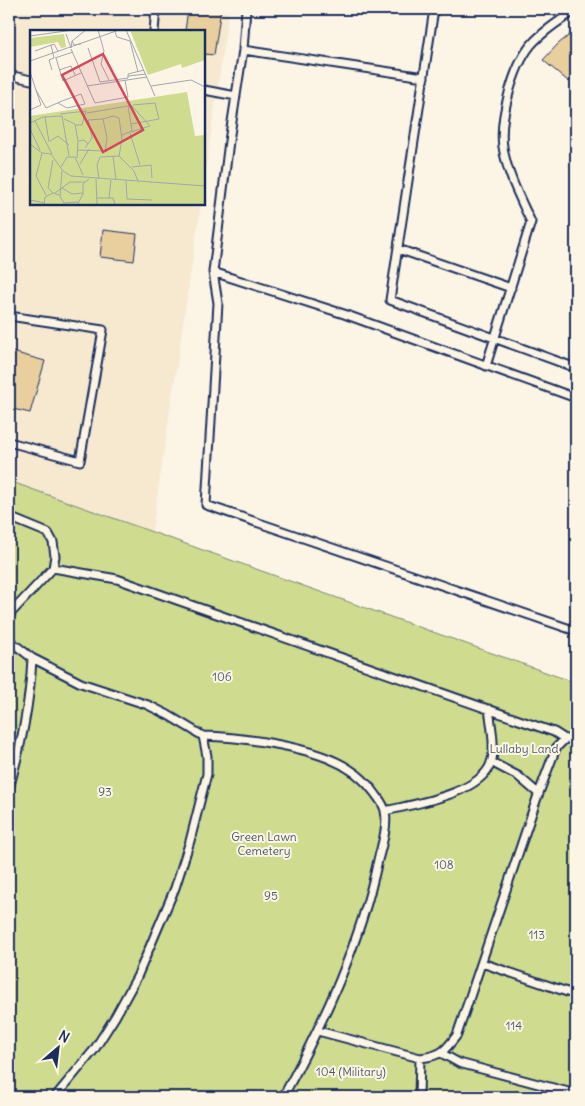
<svg xmlns="http://www.w3.org/2000/svg" width="585" height="1106" font-family="Delius,sans-serif">
	<style>
		.built { fill: #f6e9d0 }
		.green { fill: #cfdc8f; stroke: #758676 }
		.building { fill: #e9ce9e; stroke: #1b2f5e }
		.lines { fill: none; stroke-linecap: round; stroke-linejoin: round }
		.service-casing { stroke: #1b2f5e; stroke-width: 11 }
		.service { stroke: #fcf5e5; stroke-width: 7 }
		.labels { text-anchor: middle; dominant-baseline: central; stroke-width: 4; stroke-linejoin: round; paint-order: stroke }
		.park-label { font-size: 12px; fill: #485a6a; stroke: #fcf5e5 }
		.inset-road { fill: none; stroke: #a2a6af; stroke-width: 1 }
		.view { fill: #d1495b; fill-opacity: 0.15; stroke: #d1495b; stroke-width: 2.5 }
		.inset-edge { fill: none; stroke: #1b2f5e; stroke-width: 2.5 }
	</style>
	<rect width="100%" height="100%" fill="#fcf5e5"/>
	<filter id="ink" filterUnits="userSpaceOnUse"><feTurbulence type="fractalNoise" baseFrequency=".02" numOctaves="2"/><feDisplacementMap in="SourceGraphic" scale="10" xChannelSelector="R" yChannelSelector="G"/><feConvolveMatrix kernelMatrix="1 2 1 2 8 2 1 2 1" color-interpolation-filters="sRGB"/></filter>
	<g filter="url(#ink)">
		<path class="built" d="M9,9H229L204,183V31H31V204H201L152,532L9,481Z"/>
		<path class="green" d="M9,481L576,683V1097H9Z"/>
		<path class="building" d="M188,9H221L214,55L204,54V31H185Z
			M576,30V74L569,82L543,60L558,44Z
			M103,230L137,234L134,261L100,257Z
			M9,351L45,361L30,413L9,408Z"/>
		<g class="lines">
			<defs>
				<path id="service" d="M246,9L243,50L229,141L213,272L218,303L206,505L576,631
					M434,9L390,300L576,368
					M154,31L156,9
					M243,50L424,77
					M9,75L31,80
					M204,90L236,96
					M398,249L511,288
					M213,272L344,314L576,398
					M9,316L103,330L80,461L9,442
					M486,366L531,222C520,198 507,174 503,147C499,119 513,67 531,45C543,31 560,20 576,10
					M9,517L48,533L53,542L55,556L53,568L9,615
					M53,568L117,579L519,720L554,732L565,739
					M9,640L32,658
					M203,736C242,737 317,747 349,769C359,775 367,783 374,792C378,798 384,804 385,811C388,826 382,845 378,860C360,944 324,1021 283,1097
					M491,762L518,776L539,794
					M9,789C21,745 30,704 32,658L81,683L148,705L168,715L203,736L207,756V774L190,841L175,888L137,977L115,1017L94,1050L55,1097
					M385,811C414,804 480,794 491,763C496,749 491,724 489,709
					M482,963L576,995
					M318,1031L420,1058C441,1056 445,1051 457,1035L537,798L556,748L565,739H576
					M441,1053L459,1063L576,1094
					M419,1097L420,1058"/>
			</defs>
			<use href="#service" class="service-casing"/>
			<use href="#service" class="service"/>
		</g>
	</g>
	<g class="labels">
		<g class="park-label">
			<text x="222" y="676">106</text>
			<text x="524" y="748">Lullaby Land</text>
			<text x="105" y="791">93</text>
			<text x="264" y="836">Green Lawn<tspan x="264" dy="14">Cemetery</tspan></text>
			<text x="444" y="864">108</text>
			<text x="271" y="895">95</text>
			<text x="537" y="934">113</text>
			<text x="514" y="1025">114</text>
			<text x="351" y="1071">104 (Military)</text>
		</g>
	</g>
	<g transform="translate(30 30)">
		<rect width="175" height="175" fill="#fcf5e5"/>
		<path d="M100,0H174L175,30L152,38L151,34L118,45ZM34,4L36,17L31,18L28,12L0,17V8ZM157,62L165,106L175,105V175H0V86Z" fill="#cfdc8f"/>
		<path class="inset-road" d="M68,0L74,21L71,34L79,50M96,0L125,66M85,2L87,7L100,11L108,42M36,4L41,18L42,11M0,6L43,0M51,14L44,15L42,11L56,0M21,15L24,28L19,30L22,40M58,18L70,52L98,48V44L114,40M41,19L65,73L98,67L95,50M5,21L24,14L28,21M25,28L43,22M26,28L33,51L51,43M0,31L89,0M29,40L41,36L45,45M0,42L11,75L0,80M98,46L116,44M57,56L117,47M121,56L161,50L175,57M6,60L16,78L32,71L51,64L55,74L37,78L28,73M175,69V85M57,83L98,76M30,84L56,81L52,95H46M15,87L19,112M34,89L45,94L48,111M73,89L83,86L89,88L92,109L89,126M5,91L22,124M0,93L13,87L32,86L39,126M101,94L129,89L125,73L103,75M0,99L10,120M100,103L110,135M92,105L102,101L98,76L101,75L120,96L101,102M20,111L28,106L39,115M0,114L12,123L21,124L33,141L41,146L175,156M48,120L75,121L77,108L73,89L58,90L62,108L55,118M12,123L6,146L16,165M83,126L86,150M47,128L48,111L54,110L58,114M23,130L18,158L23,163M50,134L59,119M31,137L37,127H45L53,145M102,137L121,135L122,148M66,149L67,175M69,149L67,135L70,127L89,126L104,141L108,151M96,151L97,169L122,170M32,158L42,164L53,163M25,163L40,152H55M30,166L32,141M67,168H83L85,175M79,168L81,150M0,170L15,173M14,175L15,167L23,163L29,165L34,173L48,172M47,175L53,164V154L59,149"/>
		<path class="view" d="M73,24L113,100L73,122L32,45Z"/>
		<rect width="175" height="175" class="inset-edge"/>
	</g>
	<rect width="585" height="1106" fill="none" stroke="#fcf5e5" stroke-width="30"/>
	<rect x="15" y="15" width="555" height="1076" fill="none" stroke="#1b2f5e" stroke-width="2" filter="url(#ink)"/>
	<g transform="translate(58 1048) rotate(28)" stroke="#fcf5e5" stroke-width="4" paint-order="stroke">
	<path d="M0-4L9 19L0 12L-9 19Z" fill="#1b2f5e"/>
	<text y="-8" font-size="14" font-weight="bold" text-anchor="middle" fill="#1b2f5e">N</text>
	</g>
</svg>
